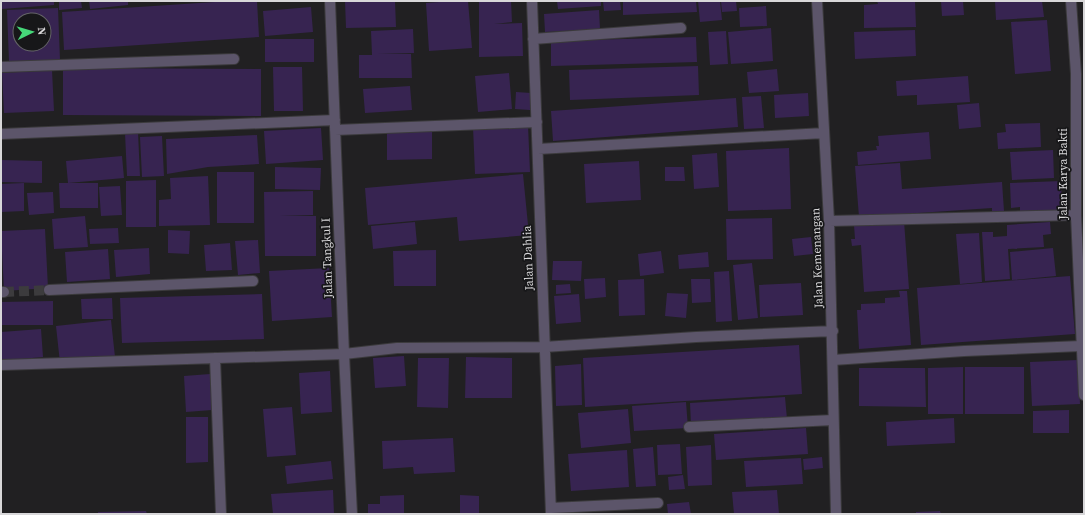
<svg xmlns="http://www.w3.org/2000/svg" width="1085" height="515" font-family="'Source Serif 4',serif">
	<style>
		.building { fill: #372451; fill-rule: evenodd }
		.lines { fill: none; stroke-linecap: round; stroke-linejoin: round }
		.minor-tunnel { stroke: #3c3b3d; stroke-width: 10; stroke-dasharray: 10 5; stroke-linecap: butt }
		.minor-casing { stroke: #3b3a3c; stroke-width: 12 }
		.minor { stroke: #5c556a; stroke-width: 10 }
		.labels { text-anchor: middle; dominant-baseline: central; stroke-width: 3.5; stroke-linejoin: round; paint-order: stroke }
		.street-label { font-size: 12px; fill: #d8d7d9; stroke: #171719 }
	</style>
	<rect width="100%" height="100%" fill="#212022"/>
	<path class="building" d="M2,1H54V5L2,9Z
		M59,1H81L82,8L59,10Z
		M89,1H128V5L90,9Z
		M230,1H257L259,37L64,50L62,12Z
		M345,1H395L396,27L346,28Z
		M452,1H468L472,48L429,51L426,3Z
		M479,1H511L512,22L494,24L522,23L523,56L479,57Z
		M557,1H601V6L558,9Z
		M603,1H620L621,10L604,11Z
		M623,1H696L697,12L623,15Z
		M698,1H720L722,20L700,22Z
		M721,1H736L737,11L722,12Z
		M877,1H915L916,27L864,28V5L878,4Z
		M941,1H963L964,15L942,16Z
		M995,1H1042L1044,17L996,20Z
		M766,6L767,26L740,27L739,8Z
		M311,7L313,32L265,36L263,11Z
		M58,8L60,60L9,62L7,10ZM20,20H44V44H20Z
		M599,10L600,29L545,32L544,14Z
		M1047,20L1051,71L1015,74L1011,22Z
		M771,28L773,61L731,64L728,32Z
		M413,29L414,53L378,54H411L412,78H359V55H372L371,31Z
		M915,30L916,56L855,59L854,32Z
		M726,31L728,64L710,65L708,32Z
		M696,37L697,62L551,66V41Z
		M265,39H314V62H265Z
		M698,66L699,95L570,100L569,70Z
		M273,67H302L303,111H274Z
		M63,68L261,69V116L63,115Z
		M777,69L779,91L749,93L747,72Z
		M52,70L54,111L4,113L2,73Z
		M509,73L512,109L478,112L475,76Z
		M968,76L970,102L917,105V95L897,96L896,81Z
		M410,86L412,110L365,113L363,89Z
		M516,92L531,93L530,110L515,109Z
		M808,93L809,116L775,118L774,95Z
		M761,96L764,128L744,129L742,97Z
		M736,98L738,127L553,141L551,111Z
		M979,103L981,127L959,129L957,105Z
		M1040,123L1041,147L998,149L997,133L1006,132L1005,124Z
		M528,125L530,172L475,174L473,127Z
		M321,128L323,160L266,164L264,131Z
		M432,131V159L387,160V132Z
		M138,132L140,176H127L125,133Z
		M929,132L931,159L858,165L857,152L877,150L876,146H879L878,136Z
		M257,135L259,164L208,167L167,174L166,139Z
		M162,136L164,176L142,177L140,137Z
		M789,148L791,209L728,211L726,151Z
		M1053,150L1054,178L1012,180L1010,152Z
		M717,153L719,187L694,189L692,155Z
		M122,156L124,178L68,183L66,161Z
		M1,160L42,161V183L1,182Z
		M639,161L641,200L586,203L584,164Z
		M900,163L902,189L1002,182L1004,211L992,213V208L859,217L855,166Z
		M275,167L321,168L320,190L275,189Z
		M665,167H684L685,181H665Z
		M217,172H254V223H217Z
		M523,174L529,235L459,241L457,217L368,225L365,188Z
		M208,176L210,225L159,226V200L171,199L170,178Z
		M156,180V227H126V181Z
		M1061,181L1062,214L1020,216V207L1011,208L1010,183Z
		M24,183V211L1,212V184Z
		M59,183H98V208H60Z
		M120,186L122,215L101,216L99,187Z
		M313,191V215L280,216H316V256H265L264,192Z
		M53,192L54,213L29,215L27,193Z
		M85,216L88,247L54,249L52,219Z
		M772,218L773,259L727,260L726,219Z
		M904,221L909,289L864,292L861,245L852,246L851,239H855L854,225Z
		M415,222L417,244L373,249L371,226Z
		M1050,222L1051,234L1043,235L1044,247L1008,249L1010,279L985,281L982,232H993V237L1007,236V225Z
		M118,228L119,243L90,244L89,229Z
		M45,229L48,288L4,291L1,231Z
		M168,230L190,231L189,254L168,253Z
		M979,233L982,282L960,284L956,234Z
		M811,237L813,254L794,256L792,239Z
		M258,240L260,273L238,275L235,241Z
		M230,243L232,270L206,271L204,245Z
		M149,248L150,274L116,277L114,250Z
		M1053,248L1056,276L1012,280L1010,252Z
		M108,249L110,279L67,282L65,252Z
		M436,250V286H394L393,251Z
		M661,251L664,273L640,276L638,254Z
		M708,252L709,267L679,269L678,255Z
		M553,261H582L581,281L552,280Z
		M752,263L758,318L738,320L733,265Z
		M329,268L332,317L272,321L269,271Z
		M729,271L732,321L716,322L714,272Z
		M1070,276L1075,334L921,345L917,288Z
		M605,278L606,297L585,299L584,279Z
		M644,279L645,315L619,316L618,280Z
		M691,279H710L711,302L692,303Z
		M801,283L803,315L760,317L759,285Z
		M570,284L571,293L556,294V285Z
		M899,291H907L911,345L859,349L857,310H861V304L885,303V298L900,297Z
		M667,293L688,294L686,318L665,316Z
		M262,294L264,339L122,343L120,298Z
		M579,294L581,322L556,324L554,296Z
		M112,298L113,319H82L81,299Z
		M53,301V325H1V302Z
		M111,320L115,357L60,363L56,326Z
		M41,329L43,357L1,361V332Z
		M799,345L802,394L585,407L583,358Z
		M404,356L406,386L375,388L373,358Z
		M466,357L512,358V398H465Z
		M418,358H449L448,408L417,407Z
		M1078,360L1080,404L1032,406L1030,362Z
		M581,364L582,405L556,406L555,366Z
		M963,367V414H928V368Z
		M965,367H1024V414H965Z
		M859,368H925L926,407L859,406Z
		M330,371L332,412L301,414L299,373Z
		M210,374L212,410L186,412L184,376Z
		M785,397L787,419L691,425L690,403Z
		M686,402L688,428L634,431L632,406Z
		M292,407L296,455L267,457L263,409Z
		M628,409L631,443L581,448L578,413Z
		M1069,410V433H1033V411Z
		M186,417H208V462L186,463Z
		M954,418L955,443L887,446L886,422Z
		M806,428L808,454L716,460L714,434Z
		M453,438L455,472L414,474L413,467L383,469L382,441Z
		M680,444L682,474L658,475L657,445Z
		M711,445L712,485L688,486L686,447Z
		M653,447L656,486L636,487L633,449Z
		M627,450L629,487L571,491L568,454Z
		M822,457L823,468L804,470L803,459Z
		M801,458L803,484L746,487L744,461Z
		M331,461L333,479L287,484L285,466Z
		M683,475L685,489L669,490L668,477Z
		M333,490L334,514H273L271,494Z
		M777,490L779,514H734L732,492Z
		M404,495V514H368V504H380V496Z
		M460,495L479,496V514H460Z
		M689,502L691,514H668L667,504Z
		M146,511L147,514H98V512Z
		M940,511L941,514H916V512Z"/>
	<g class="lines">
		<path class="minor-tunnel" d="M4,292L49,290"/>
		<defs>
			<path id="minor" d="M330,1L344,354L352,514
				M532,1L551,514
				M817,1L829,221L836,514
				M1071,1L1076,74V215L1084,395
				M533,39L681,28
				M1,67L234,59
				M335,130L537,122
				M1,134L335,120
				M538,149L824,133
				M829,221L1076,215
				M49,290L253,281
				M1,292H4
				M215,358L221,514
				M833,360L964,351L1081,346
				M1,365L344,354L397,348L544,347L696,337L833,331
				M689,427L833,420
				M551,508L658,503"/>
		</defs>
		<use href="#minor" class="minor-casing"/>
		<use href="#minor" class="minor"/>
	</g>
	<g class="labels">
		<g class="street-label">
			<text transform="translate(1063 174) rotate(-90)">Jalan Karya Bakti</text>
			<text transform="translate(327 258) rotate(-92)">Jalan Tangkul I</text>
			<text transform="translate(528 258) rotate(-92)">Jalan Dahlia</text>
			<text transform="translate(817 258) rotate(-92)">Jalan Kemenangan</text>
		</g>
	</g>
	<rect width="1085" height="515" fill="none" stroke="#d8d7d9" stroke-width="4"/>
	<g transform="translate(32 32) rotate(85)"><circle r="19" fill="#171719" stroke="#646466"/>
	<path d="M0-3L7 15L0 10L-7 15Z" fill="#46d779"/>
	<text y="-6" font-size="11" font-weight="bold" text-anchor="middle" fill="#d8d7d9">N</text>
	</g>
</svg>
